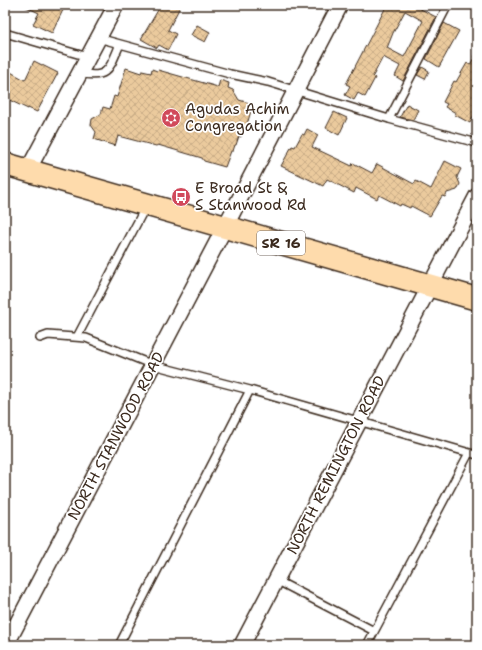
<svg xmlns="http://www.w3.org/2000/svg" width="482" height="650" font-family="'Shantell Sans',sans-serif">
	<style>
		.building { fill: url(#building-cross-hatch); stroke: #3b2a1e; fill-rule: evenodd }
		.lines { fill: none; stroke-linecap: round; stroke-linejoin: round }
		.lane-casing { stroke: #3b2a1e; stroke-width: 10 }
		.street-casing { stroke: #3b2a1e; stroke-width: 18 }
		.primary-casing { stroke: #3b2a1e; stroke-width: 25 }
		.lane { stroke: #fff; stroke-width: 7 }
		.street { stroke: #fff; stroke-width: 15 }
		.primary { stroke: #fedbac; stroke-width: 22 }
		.labels { text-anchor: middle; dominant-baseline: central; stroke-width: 3.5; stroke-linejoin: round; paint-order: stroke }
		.shield { fill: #fff; stroke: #766a62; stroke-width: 1 }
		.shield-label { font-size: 14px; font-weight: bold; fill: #3b2a1e }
		.poi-label { font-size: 15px; fill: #3b2a1e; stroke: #fff; text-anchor: start }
		.street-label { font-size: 15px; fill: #3b2a1e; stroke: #fff }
	</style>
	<defs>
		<pattern id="building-cross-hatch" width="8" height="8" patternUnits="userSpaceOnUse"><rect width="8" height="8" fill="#ebca9d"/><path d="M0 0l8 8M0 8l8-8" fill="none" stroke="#caae87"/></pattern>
	</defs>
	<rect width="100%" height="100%" fill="#fff"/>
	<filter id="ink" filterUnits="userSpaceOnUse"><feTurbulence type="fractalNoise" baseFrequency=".025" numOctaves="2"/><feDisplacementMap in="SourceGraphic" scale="8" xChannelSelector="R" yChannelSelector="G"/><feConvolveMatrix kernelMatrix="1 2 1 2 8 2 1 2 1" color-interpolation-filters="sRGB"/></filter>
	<g filter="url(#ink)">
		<path class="building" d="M22,5H53L63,10L52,33L33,24L39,13Z
			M161,5H181L168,30L176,34L168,50L159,45L157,48L141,39Z
			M387,5H413L436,17L403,81L395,76L400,66L383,57L373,76L375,78L365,97L358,93L354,100L345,95L350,86L346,84ZM405,11L423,21L404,57L387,48L393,33Z
			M444,23L459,31L439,67L426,59Z
			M197,25L210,32L205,42L191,35Z
			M477,52V109L470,123L455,115L456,113L445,107L447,104L443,102L454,81L456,82L467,63L470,65Z
			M34,61L58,73L37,112L28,108V109L5,98V69L25,80Z
			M422,67L429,71L425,79L417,75Z
			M126,68L141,73L142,71L151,73L152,69L157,71L158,70L218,87L220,80L229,83L228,88L233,90L239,100L253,104L246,128L244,127L241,137L239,136L236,145H235L233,151H231L225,167L204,161L202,158L158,145L156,146L118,136L115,146L94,139L96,132L91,125L92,119L101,114L103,107L110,109L114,96L117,97Z
			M407,104L418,110L413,120L400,117Z
			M334,112L347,118L339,135L326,128Z
			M307,129L318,135L312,147L352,166L353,163L372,173L377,164L414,184L416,181L431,189L445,161L461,169L457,177L460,184L457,190L447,193L445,197L442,196L430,216L411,206L410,208L401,204L400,206L379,195L377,199L356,188L354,193L327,179L323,186L281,166L292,146L295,147L302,134L304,135Z"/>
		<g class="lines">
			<defs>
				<path id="lane" d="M5,33L88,57
					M98,38L230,74L268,82L389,119L477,143
					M80,73C109,80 110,67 120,44
					M389,119L448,5
					M77,337L146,206
					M40,338L48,335L86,338L153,365L250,390L477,455
					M276,580L374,631
					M119,645L250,390
					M367,645L469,453"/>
				<path id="street" d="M28,170L116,5
					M6,645L225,227L340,5
					M242,645L477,196"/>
				<path id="primary" d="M5,164L477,299"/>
			</defs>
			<use href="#lane" class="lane-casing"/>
			<use href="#street" class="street-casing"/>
			<use href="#primary" class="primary-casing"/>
			<use href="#lane" class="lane"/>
			<use href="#street" class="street"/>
			<use href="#primary" class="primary"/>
		</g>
	</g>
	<defs>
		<symbol id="synagogue-disc" viewBox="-11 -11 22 22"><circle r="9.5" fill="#d1495b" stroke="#fff"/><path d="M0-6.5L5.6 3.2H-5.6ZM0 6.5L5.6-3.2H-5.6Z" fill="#fff"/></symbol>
		<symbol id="bus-disc" viewBox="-11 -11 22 22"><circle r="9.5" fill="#d1495b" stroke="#fff"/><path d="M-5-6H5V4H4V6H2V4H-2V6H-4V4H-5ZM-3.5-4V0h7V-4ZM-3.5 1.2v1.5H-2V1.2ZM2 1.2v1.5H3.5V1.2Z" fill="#fff"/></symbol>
	</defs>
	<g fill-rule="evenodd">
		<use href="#synagogue-disc" x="160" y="107" width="22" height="22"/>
		<use href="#bus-disc" x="170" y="186" width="22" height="22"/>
	</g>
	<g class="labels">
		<rect class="shield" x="257" y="231" width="48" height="24" rx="3"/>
		<g class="shield-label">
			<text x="281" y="243">SR 16</text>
		</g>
		<g class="poi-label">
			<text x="185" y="109">Agudas Achim<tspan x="185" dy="17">Congregation</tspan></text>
			<text x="195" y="188">E Broad St &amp;<tspan x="195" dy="17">S Stanwood Rd</tspan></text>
		</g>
		<g class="street-label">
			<text transform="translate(116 436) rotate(-62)">NORTH STANWOOD ROAD</text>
			<text transform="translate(336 465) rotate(-63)">NORTH REMINGTON ROAD</text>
		</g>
	</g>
	<rect width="482" height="650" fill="none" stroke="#fff" stroke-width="20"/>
	<rect x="10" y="10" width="462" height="630" fill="none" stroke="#3b2a1e" stroke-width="1.5" filter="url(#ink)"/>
</svg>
